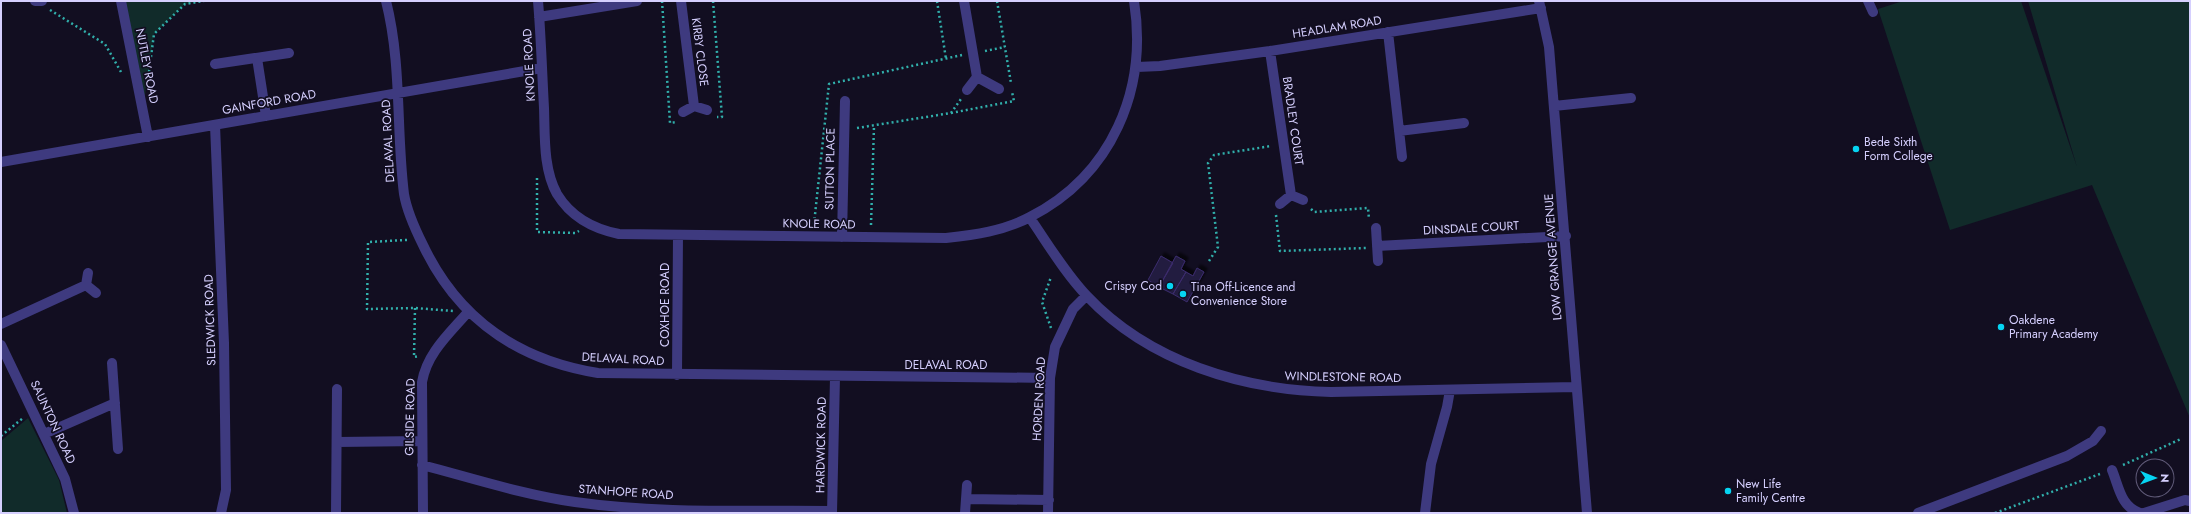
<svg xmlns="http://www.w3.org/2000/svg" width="2191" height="514" font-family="Jost,sans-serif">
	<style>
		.green { fill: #112b2a }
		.building { fill: #231a41; stroke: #3b2d6d; filter: url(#shadow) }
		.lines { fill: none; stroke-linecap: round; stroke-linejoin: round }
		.path { stroke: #31afab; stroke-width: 2.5; stroke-dasharray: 2 3; stroke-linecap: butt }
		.minor { stroke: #3e3a7f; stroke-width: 10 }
		.poi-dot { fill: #06d4f2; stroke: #120e21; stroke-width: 1.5 }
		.labels { text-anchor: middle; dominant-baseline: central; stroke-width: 3.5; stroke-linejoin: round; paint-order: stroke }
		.street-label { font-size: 12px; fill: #d5cffe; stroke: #120e21 }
		.poi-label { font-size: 12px; fill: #d5cffe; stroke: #120e21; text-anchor: start }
	</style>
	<defs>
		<filter id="shadow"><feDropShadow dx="3.5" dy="-3.5" stdDeviation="1" flood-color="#0009"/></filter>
	</defs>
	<rect width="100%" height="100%" fill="#120e21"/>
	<path class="green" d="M125,1H204L185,4L154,34L144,102Z
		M1903,1H2021L2077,167L2028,1H2190V418L2092,185L1950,230L1878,9Z
		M28,418L59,480L67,513H1V441Z"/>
	<path class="building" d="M1161,256L1173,263L1159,287L1148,280Z
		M1176,256L1185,261L1181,269L1186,272L1173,294L1159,287Z
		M1197,268L1204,272L1187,302L1173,294L1186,272L1193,276Z"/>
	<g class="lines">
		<path class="path" d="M662,1L670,123L677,122
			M713,1L722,117H717
			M937,1L946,59
			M997,1L1011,83
			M50,10L105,44L121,72
			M985,51L1005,47
			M149,72L154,34L185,4L204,1
			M951,113L1014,101L1012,92
			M857,128L951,113L961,99
			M537,178V232L575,233L579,231
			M1311,209L1314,212L1368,208L1369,219
			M1276,215L1280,251L1366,248
			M814,224L829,84L962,55
			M871,225L874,126
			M407,240L368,242L367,309L415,308L453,311
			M1209,261L1218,247L1208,163L1214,155L1271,146
			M415,308L414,357L419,356
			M1051,328L1042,302L1051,277
			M1,436L23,418
			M2123,465L2181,439
			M1995,513L2100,474"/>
		<path class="minor" d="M35,1H42
			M121,1L148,137
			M386,1C402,64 396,130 404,194C407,212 415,229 423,245C458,319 518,360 598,373L1050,378
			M538,1C541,36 542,72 544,108C545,135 543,169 557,194C571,217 594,229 619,234L946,238C974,235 1004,231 1030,217C1112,175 1148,90 1134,1
			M681,1L694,106
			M964,1L977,77L967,90
			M1539,1L1549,47L1587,513
			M1868,1L1873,12
			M539,17L637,1
			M1388,32L1402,157
			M1270,51L1291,195
			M257,58L266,116
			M215,64L289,53
			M1137,67L1160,66L1270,51L1541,8
			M977,77L999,89
			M1554,106L1631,98
			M683,112L694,106L707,110
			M215,125L224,343L226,490L221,513
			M1399,131L1464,123
			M1,162L542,68
			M1280,204L1291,195L1303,200
			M1030,218C1048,244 1065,273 1087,296C1149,362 1243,390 1331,392L1576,387
			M1376,228L1378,261
			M842,237L845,101
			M1377,246L1566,236
			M88,273L86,285L96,293
			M1,324L86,285
			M1,345L65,479L74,513
			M112,363L118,449
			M677,375L678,235
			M44,434L115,403
			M337,442L422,441
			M422,465C472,478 524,495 575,502C660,514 747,510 832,511
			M2112,470C2119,487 2121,507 2140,513
			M966,499L1049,500
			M336,513L337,389
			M423,513L422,382C427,353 449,334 468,312
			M832,513L835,377
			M965,513L967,485
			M1048,513L1050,378L1055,347L1073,309L1086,296
			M1425,513L1431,464L1447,407L1450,390
			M1918,513L2067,456L2093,441L2101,431
			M2144,513L2185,500L2190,501"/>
	</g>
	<g class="poi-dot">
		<circle cx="1856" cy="149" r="4"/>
		<circle cx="1170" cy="286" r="4"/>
		<circle cx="1183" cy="294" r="4"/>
		<circle cx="2001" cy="327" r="4"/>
		<circle cx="1728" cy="491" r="4"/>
	</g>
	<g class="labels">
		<g class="street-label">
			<text transform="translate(1337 27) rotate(-9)">HEADLAM ROAD</text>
			<text transform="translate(700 52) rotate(83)">KIRBY CLOSE</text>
			<text transform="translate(529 65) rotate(-93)">KNOLE ROAD</text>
			<text transform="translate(147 66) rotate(79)">NUTLEY ROAD</text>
			<text transform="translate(269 102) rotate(-10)">GAINFORD ROAD</text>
			<text transform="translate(1293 121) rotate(82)">BRADLEY COURT</text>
			<text transform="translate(388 141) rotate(-93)">DELAVAL ROAD</text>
			<text transform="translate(830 169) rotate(-89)">SUTTON PLACE</text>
			<text transform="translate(819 224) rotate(1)">KNOLE ROAD</text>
			<text transform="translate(1471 228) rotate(-3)">DINSDALE COURT</text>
			<text transform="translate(1553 257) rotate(-94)">LOW GRANGE AVENUE</text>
			<text transform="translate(665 305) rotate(-90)">COXHOE ROAD</text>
			<text transform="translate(210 320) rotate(-92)">SLEDWICK ROAD</text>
			<text transform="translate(623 359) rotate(3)">DELAVAL ROAD</text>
			<text x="946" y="365">DELAVAL ROAD</text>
			<text transform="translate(1343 377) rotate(1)">WINDLESTONE ROAD</text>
			<text transform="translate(1039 399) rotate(-87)">HORDEN ROAD</text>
			<text transform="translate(410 417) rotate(-89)">GILSIDE ROAD</text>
			<text transform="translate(53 422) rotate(65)">SAUNTON ROAD</text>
			<text transform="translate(821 445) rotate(-89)">HARDWICK ROAD</text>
			<text transform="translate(626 492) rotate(4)">STANHOPE ROAD</text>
		</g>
		<g class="poi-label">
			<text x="1864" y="142">Bede Sixth<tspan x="1864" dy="14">Form College</tspan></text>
			<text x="1162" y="286" text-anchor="end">Crispy Cod</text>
			<text x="1191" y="287">Tina Off-Licence and<tspan x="1191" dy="14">Convenience Store</tspan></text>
			<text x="2009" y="320">Oakdene<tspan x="2009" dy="14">Primary Academy</tspan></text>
			<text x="1736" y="484">New Life<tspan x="1736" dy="14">Family Centre</tspan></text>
		</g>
	</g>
	<rect width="2191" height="514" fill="none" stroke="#d5cffe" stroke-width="4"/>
	<g transform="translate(2155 478) rotate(91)"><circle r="19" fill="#120e21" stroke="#605b79"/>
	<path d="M0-3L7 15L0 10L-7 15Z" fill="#06d4f2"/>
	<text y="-6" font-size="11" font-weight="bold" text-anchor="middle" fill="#d5cffe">N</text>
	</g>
</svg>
